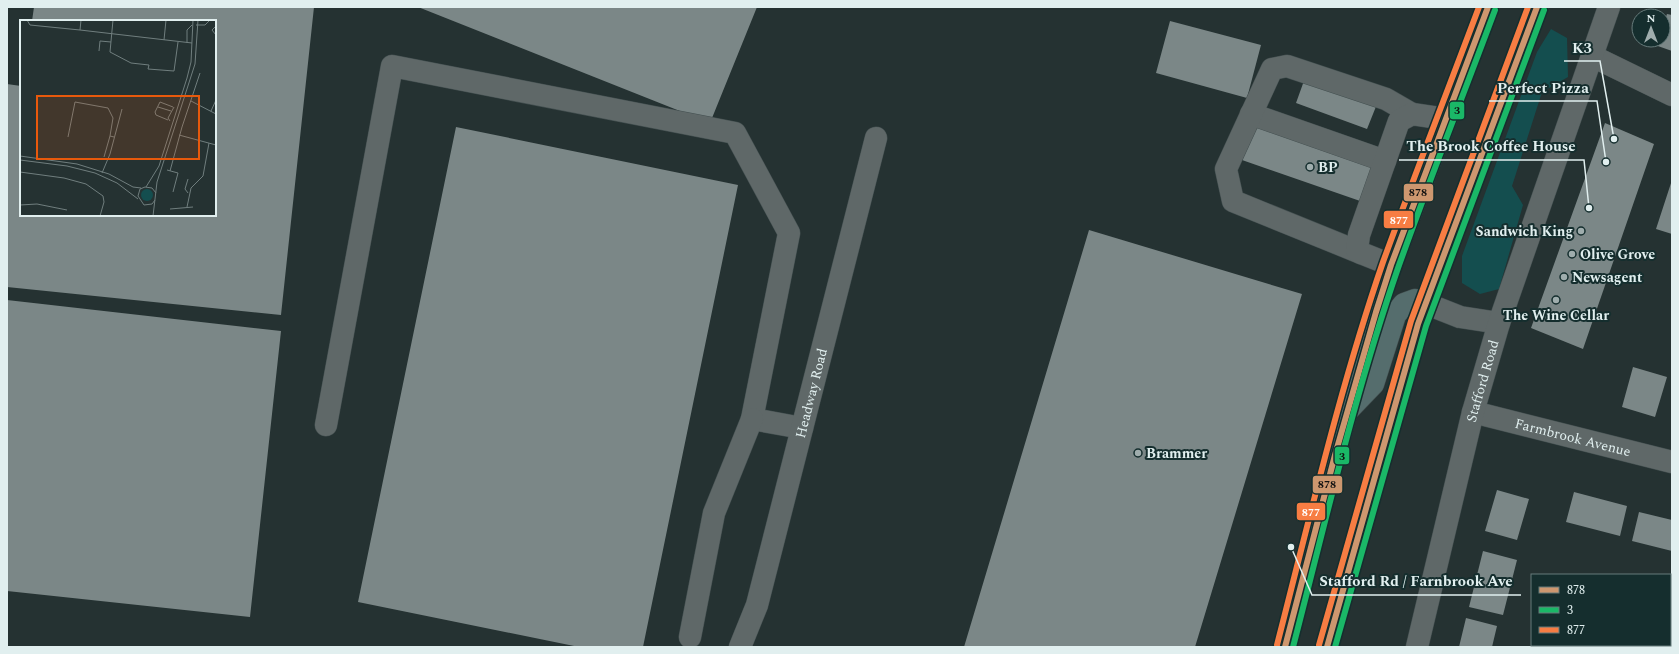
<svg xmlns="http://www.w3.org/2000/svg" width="1679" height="654" font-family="Spectral,serif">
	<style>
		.green { fill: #144e4f }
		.building { fill: #7b8787 }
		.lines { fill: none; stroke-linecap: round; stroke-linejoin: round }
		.minor-casing { stroke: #445051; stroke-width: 23 }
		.highway-casing { stroke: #445051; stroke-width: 23 }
		.minor { stroke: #5f6868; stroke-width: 22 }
		.highway { stroke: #556d6d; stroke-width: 22 }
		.bus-1-casing { stroke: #152e2e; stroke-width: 9 }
		.bus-2-casing { stroke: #152e2e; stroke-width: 9 }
		.bus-3-casing { stroke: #152e2e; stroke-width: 9 }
		.bus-1 { stroke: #cd976f; stroke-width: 6 }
		.bus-2 { stroke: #1ab867; stroke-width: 6 }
		.bus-3 { stroke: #f77d43; stroke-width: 6 }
		.poi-dot { fill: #9fadad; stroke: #152e2e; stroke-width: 1.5 }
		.labels { text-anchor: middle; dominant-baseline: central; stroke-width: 4; stroke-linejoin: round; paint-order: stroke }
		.poi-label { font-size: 14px; font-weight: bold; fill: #e1efef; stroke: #152e2e; text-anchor: start }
		.street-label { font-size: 14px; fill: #e1efef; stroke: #152e2e }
		.inset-road { fill: none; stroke: #707e7e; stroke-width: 1 }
		.view { fill: #e8590c; fill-opacity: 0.15; stroke: #e8590c; stroke-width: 2 }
		.inset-edge { fill: none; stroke: #e1efef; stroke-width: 2 }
		.leader { fill: none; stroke: #e1efef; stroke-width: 1.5 }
		.callout-dot { fill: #e1efef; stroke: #152e2e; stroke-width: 1.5 }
		.callout-label { font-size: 15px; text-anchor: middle; font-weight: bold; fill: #e1efef; stroke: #152e2e; stroke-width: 4; stroke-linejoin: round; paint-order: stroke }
		.line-badge { stroke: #152e2e; stroke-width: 1.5 }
		.badge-label { font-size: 11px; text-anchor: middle; font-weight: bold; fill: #fff }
		.pale-badge-label { font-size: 11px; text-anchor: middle; font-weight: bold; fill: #111 }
	</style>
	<rect width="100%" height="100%" fill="#253232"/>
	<path class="green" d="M1551,29L1567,38L1568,77L1542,92L1512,186L1523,205L1499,289L1480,294L1462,283V256L1537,52Z"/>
	<path class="building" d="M34,7H314L281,315L7,287V84L21,86V215H215V21H32Z
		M418,7H757L710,123Z
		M1667,14L1672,15V51L1655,45L1657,40H1663V25Z
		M1170,21L1261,45L1247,98L1156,73Z
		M1305,78L1377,104L1367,129L1296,103Z
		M1605,123L1654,144L1583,349L1531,328Z
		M1255,124L1376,166L1363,202L1242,160Z
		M456,127L738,185L643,647H579L358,602Z
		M1672,180V234L1656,229Z
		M1089,230L1302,294L1195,647H964Z
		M7,300L281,331L250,617L7,591Z
		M1633,367L1667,377L1655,417L1622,407Z
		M1497,490L1529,499L1517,540L1485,531Z
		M1574,492L1627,506L1620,536L1566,522Z
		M1639,512L1672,520V551L1632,541Z
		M1483,551L1517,560L1503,615L1469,607Z
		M1466,618L1497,626L1492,647H1459Z"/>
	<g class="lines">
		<defs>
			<g id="minor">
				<path d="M1592,56L1672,95"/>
				<path d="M1251,114L1385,161"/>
				<path d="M1361,253L1233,201L1226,169L1272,69L1287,66L1386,99L1412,114"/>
				<path d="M1391,265L1361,253L1357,250L1359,235L1399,121L1412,114L1446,119"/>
				<path d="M1427,304L1460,317L1499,323"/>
				<path id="s1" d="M1473,412L1672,462"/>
				<path d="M326,425L392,66L735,133L789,233L752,419L802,428"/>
				<path d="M690,637L714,513L752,419"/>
				<path id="s2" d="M740,647L757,605L876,138"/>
				<path id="s3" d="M1417,647L1473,412L1499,323L1609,7"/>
			</g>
			<path id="highway" d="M1348,410L1373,384L1395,315L1404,304L1415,300L1427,304
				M1285,647C1318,519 1349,390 1391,265L1488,7
				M1327,647L1418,324L1537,7"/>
		</defs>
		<use href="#minor" class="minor-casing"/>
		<use href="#highway" class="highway-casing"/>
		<use href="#minor" class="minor"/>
		<use href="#highway" class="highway"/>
		<defs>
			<path id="bus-1" d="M1285,647L1335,455L1376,312L1391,265L1488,7
				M1327,647L1418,324L1537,7"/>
			<path id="bus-2" d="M1293,647C1326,520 1355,392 1398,268C1429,181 1463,96 1495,10
				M1335,647L1426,326L1544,10"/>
			<path id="bus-3" d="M1277,645C1310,517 1340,387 1383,262C1414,177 1447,92 1479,7
				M1319,645L1411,321L1528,7"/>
		</defs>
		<use href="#bus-1" class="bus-1-casing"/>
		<use href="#bus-2" class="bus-2-casing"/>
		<use href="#bus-3" class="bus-3-casing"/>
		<use href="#bus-1" class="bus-1"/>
		<use href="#bus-2" class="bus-2"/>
		<use href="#bus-3" class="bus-3"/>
	</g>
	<g class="poi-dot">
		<circle cx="1310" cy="167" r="4"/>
		<circle cx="1581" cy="231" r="4"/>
		<circle cx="1572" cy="254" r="4"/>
		<circle cx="1564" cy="277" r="4"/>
		<circle cx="1556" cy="300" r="4"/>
		<circle cx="1138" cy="453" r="4"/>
	</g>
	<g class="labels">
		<g class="poi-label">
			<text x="1318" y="167">BP</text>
			<text x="1573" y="231" text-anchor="end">Sandwich King</text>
			<text x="1580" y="254">Olive Grove</text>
			<text x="1572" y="277">Newsagent</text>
			<text x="1556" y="315" text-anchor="middle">The Wine Cellar</text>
			<text x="1146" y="453">Brammer</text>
		</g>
		<g class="street-label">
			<text stroke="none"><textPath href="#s3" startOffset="274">Stafford Road</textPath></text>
			<text stroke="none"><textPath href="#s2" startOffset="264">Headway Road</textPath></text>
			<text stroke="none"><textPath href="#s1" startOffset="103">Farmbrook Avenue</textPath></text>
		</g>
	</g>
	<g transform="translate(20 20)">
		<rect width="196" height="196" fill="#253232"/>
		<path d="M121 175a6 6 0 1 1 12 0a6 6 0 1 1-12 0Z" fill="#144e4f"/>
		<path class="inset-road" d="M7,0L10,5L60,10M61,0L60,10L172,23M93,0L90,32L111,43L129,45L128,49L154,51L158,22M176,5H185L190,0M196,6L192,10L196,15M144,20L146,0M167,23V10L172,5M79,31L80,21L91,22M171,81L196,94M138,87L151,91M191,91L196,80M148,100L136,95L135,92L140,82L153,87M150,101L148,98L154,87M159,115L196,125M48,117L55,82L88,88L93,98L90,116L94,117M0,136L57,144L89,154L113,167L121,168M84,137L90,116M0,140L47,146L75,153L97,163L118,179M147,150L158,153L153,172M150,151L162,107L180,53M0,152L44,158L66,164L83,176L84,182L80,196M82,153L90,134L102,89M168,159L165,169L168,173M126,167L139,146L167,58L171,42L173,0M135,180L132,184L124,185L118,176L120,169L125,167L132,168L136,173M0,185L17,184L47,190M167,187L171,168L183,156L189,123M150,189L173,187M133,196L137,162L175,44L178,0"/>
		<path class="view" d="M17,76H179V139H17Z"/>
		<rect width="196" height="196" class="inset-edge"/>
	</g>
	<path class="leader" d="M1614 139L1600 61H1564M1606 162L1597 101H1489M1589 208L1584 160H1399M1291 547L1312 595H1521"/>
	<g class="callout-dot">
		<circle cx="1614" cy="139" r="4"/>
		<circle cx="1606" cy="162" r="4"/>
		<circle cx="1589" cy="208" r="4"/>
		<circle cx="1291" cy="547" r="4"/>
	</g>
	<g class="callout-label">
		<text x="1582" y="53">K3</text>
		<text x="1543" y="93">Perfect Pizza</text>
		<text x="1491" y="151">The Brook Coffee House</text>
		<text x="1416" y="586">Stafford Rd / Farnbrook Ave</text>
	</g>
	<g class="line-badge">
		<rect x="1449" y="101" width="16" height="19" rx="4" fill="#1ab867"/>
		<rect x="1403" y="183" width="31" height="19" rx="4" fill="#cd976f"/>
		<rect x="1383" y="210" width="31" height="19" rx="4" fill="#f77d43"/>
		<rect x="1334" y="446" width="16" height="19" rx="4" fill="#1ab867"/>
		<rect x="1312" y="475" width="31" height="19" rx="4" fill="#cd976f"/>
		<rect x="1296" y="502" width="30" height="19" rx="4" fill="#f77d43"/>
	</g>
	<g class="badge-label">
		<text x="1399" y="224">877</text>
		<text x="1311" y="516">877</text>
	</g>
	<g class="pale-badge-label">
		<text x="1457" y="114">3</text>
		<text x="1418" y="196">878</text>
		<text x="1342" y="460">3</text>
		<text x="1327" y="488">878</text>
	</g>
	<rect width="1679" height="654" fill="none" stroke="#e1efef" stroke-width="16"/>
	<rect x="1531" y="574" width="140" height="72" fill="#152e2e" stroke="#677b7b"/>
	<rect x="1539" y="587" width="20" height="6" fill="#cd976f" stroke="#677b7b"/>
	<text x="1567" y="594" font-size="12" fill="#e1efef">878</text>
	<rect x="1539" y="607" width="20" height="6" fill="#1ab867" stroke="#677b7b"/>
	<text x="1567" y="614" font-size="12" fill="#e1efef">3</text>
	<rect x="1539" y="627" width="20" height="6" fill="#f77d43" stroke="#677b7b"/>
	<text x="1567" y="634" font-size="12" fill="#e1efef">877</text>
	<g transform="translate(1651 28)"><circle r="19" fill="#152e2e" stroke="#677b7b"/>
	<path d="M0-3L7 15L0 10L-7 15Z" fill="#9fadad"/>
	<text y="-6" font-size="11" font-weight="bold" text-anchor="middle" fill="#e1efef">N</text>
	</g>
</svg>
